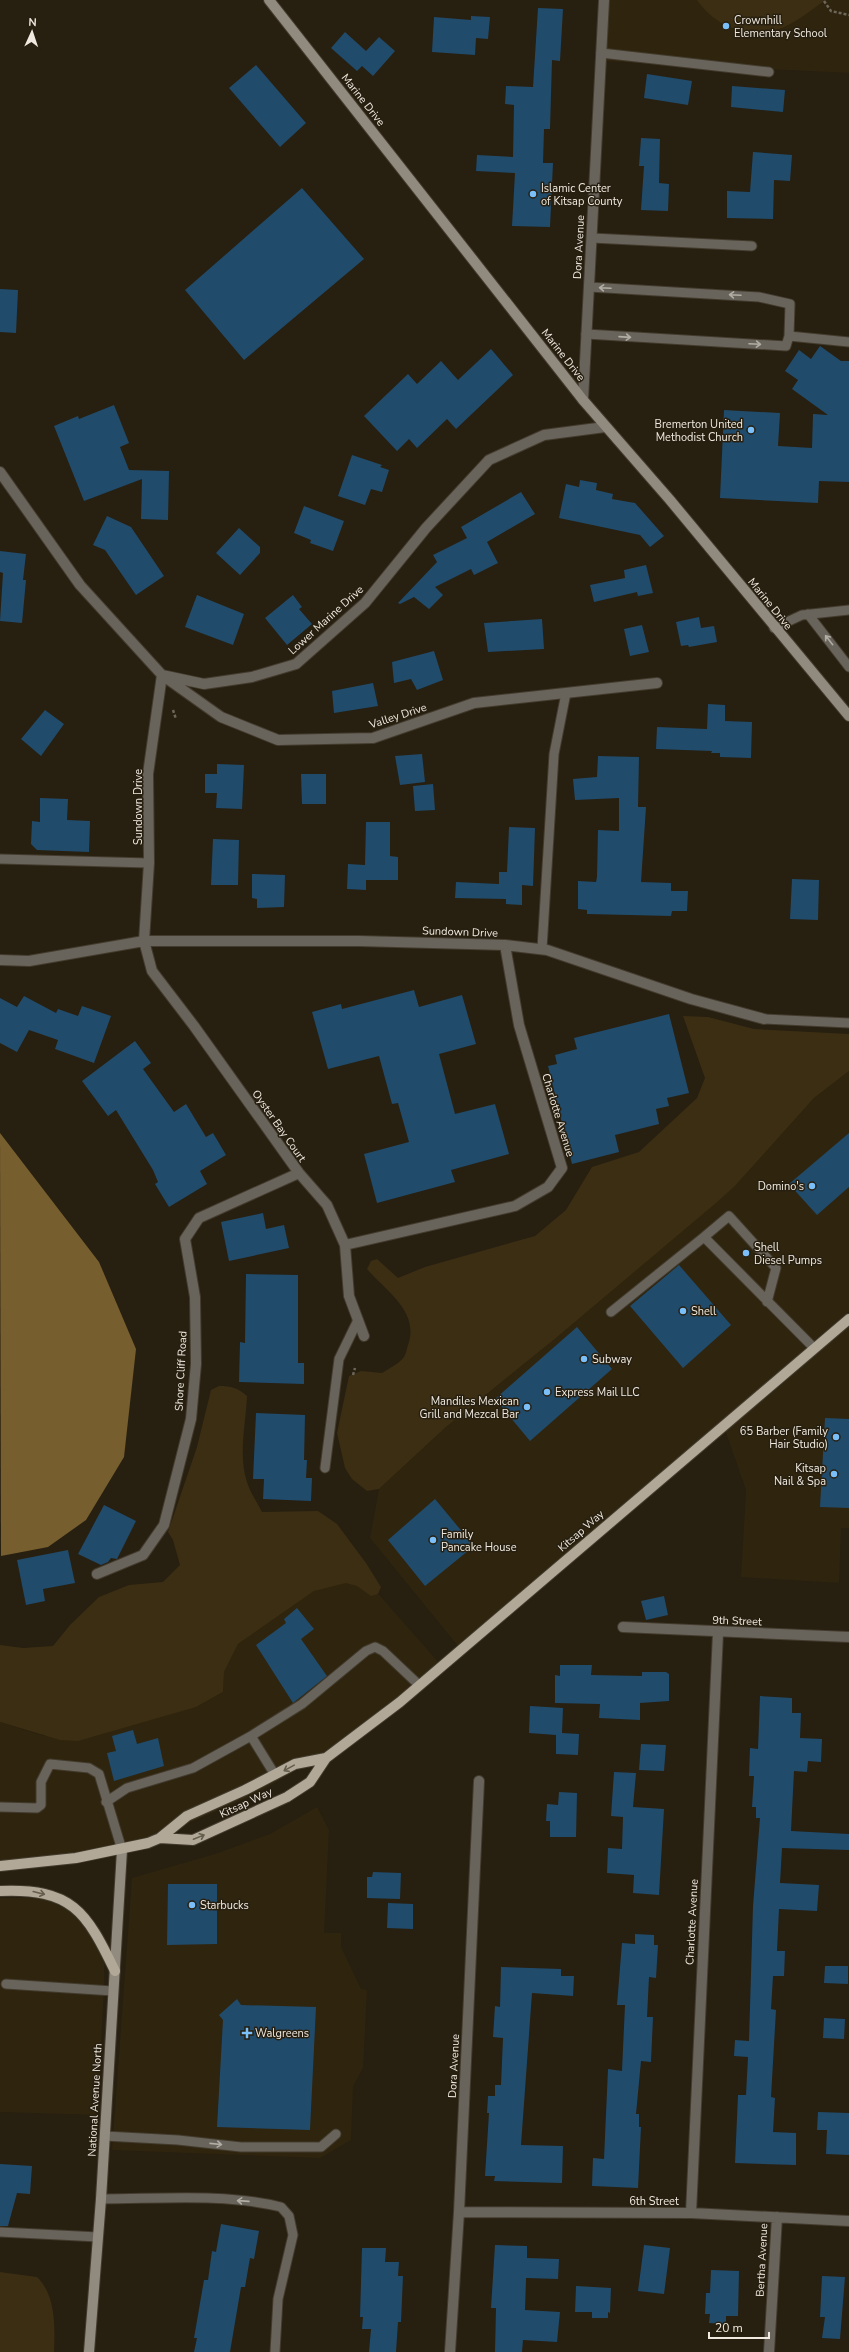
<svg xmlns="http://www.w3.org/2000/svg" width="849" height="2352" font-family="'Nunito Sans',sans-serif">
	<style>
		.built { fill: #2f240e }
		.green { fill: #3c2e13 }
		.water { fill: #765e2f }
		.building { fill: #214b6b }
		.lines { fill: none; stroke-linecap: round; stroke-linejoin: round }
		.lane-casing { stroke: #433b2d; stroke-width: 11 }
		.street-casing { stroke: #433b2d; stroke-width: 12 }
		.secondary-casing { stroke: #433b2d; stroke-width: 12 }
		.primary-casing { stroke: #433b2d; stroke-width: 12 }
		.path { stroke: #6d6659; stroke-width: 2.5; stroke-dasharray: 3 2; stroke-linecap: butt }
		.lane { stroke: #68645c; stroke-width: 9 }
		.street { stroke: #68645c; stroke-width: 10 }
		.secondary { stroke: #918a7e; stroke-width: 10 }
		.primary { stroke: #b1a898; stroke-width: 10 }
		.oneway { stroke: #b2ada4 }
		.oneway2 { stroke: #655d4d }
		.poi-dot { fill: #7abff8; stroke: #271f10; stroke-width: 1.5 }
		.labels { text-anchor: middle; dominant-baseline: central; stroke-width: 3; stroke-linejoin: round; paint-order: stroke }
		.poi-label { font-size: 11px; fill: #efe9df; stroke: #271f10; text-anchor: start }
		.street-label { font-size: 11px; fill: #efe9df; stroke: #271f10 }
	</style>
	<rect width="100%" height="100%" fill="#271f10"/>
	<path class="built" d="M604,0H849V73L601,61Z
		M849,1071V1311L458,1646L370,1538L379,1489L446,1427L556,1338L735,1186L814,1098Z
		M849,1326V1528H841L839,1583L741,1577L746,1490L725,1430Z
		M352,1564L440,1664L326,1753L254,1795L159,1836L59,1856L0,1861V1722L44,1736L196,1707L223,1692L224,1672L238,1644Z
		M317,1807L329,1830L324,1933H341V1947L361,1989L367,1990L363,2068L353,2086L351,2140L320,2158L112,2150L132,1878L218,1853L270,1834Z
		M0,1898H42L73,1912L93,1937L104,1963V1990L97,2115L0,2112Z"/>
	<path class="green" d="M697,0H823L824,1C810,11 793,25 776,30C745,38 715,26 697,0Z
		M683,1016L708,1017L754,1029L849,1034V1071L814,1098L735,1186L716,1203L556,1338L446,1427L379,1489L367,1491L352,1479L345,1468L337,1433L349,1376L361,1371L382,1373C388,1369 400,1363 404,1357C406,1354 407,1348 408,1345C420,1312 386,1291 367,1269L371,1261L377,1259L398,1278L425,1267L535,1236L566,1210L592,1167L639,1152L697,1098L705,1078Z
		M219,1386C231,1386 238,1388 247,1396C246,1423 238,1455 247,1482C250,1492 257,1502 262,1512L318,1511L337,1524L366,1563L381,1587L378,1594L371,1596L357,1586L346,1583L314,1591L238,1644L224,1672L223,1692L196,1707L78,1741L60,1740L0,1722V1645L23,1648L53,1646L70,1625L99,1597L129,1585L163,1582L180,1565L173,1540L168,1532L197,1447L211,1390Z
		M0,2272L37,2277C56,2295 55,2327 54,2352H0Z"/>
	<path class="water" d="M0,1133L99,1262L136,1349L124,1457L86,1520L48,1547L1,1556Z"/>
	<path class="building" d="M538,8L563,9L560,61L552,60L550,129H544L543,163H553L550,227L512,226L515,173L476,171L477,155L513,157L514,105L505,104L506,86L533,87Z
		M471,16L490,17L488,39L476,38L475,55L432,52L434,17L471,20Z
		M345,32L366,51L379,37L395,51L373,76L362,66L357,71L331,48Z
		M256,65L306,123L280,147L229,88Z
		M647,74L692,81L688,105L644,98Z
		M732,86L785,90L783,112L731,107Z
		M641,138L660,139L659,183L669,184L668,211L641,210L644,166H639Z
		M753,152L792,155L790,181L774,180L773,219L727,218V191L750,192Z
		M302,188L364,259L244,360L185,290Z
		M0,289L18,290L16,333L0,332Z
		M820,346L841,361H849V482L819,481L818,503L720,498L724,410L780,413L778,446L812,448L813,414L828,415L792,389L798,380L785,371L799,350L811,359Z
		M491,349L513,375L456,429L447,419L417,448L409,439L397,451L364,416L408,374L417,384L441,361L458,380Z
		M114,405L129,443L120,447L129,470L169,471L168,520L141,519L142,479L84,501L54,426L78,416L79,419Z
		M352,455L382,465L380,467L389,470L382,492L371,489L365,505L338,496Z
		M580,480L597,483L596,490L613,494L612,499L635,503L664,536L650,547L640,535L559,518L566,484L579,487Z
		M521,492L535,514L487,542L498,563L474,575L471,569L435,587L443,595L429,609L414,597L400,604L398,603L437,562L433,555L467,538L461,527Z
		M304,506L344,521L333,551L310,543L311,540L294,533Z
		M107,516L131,527L164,576L136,595L105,550L93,545Z
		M239,528L260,547V553L240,575L216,553Z
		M0,551L26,554L23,580H26L22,623L0,621L3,573L0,572Z
		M646,565L653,593L638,596L637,592L594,602L590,585L625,578L624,570Z
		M197,595L244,614L233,645L185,627Z
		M293,595L302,607L299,609L312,624L287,645L265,618Z
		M699,617L701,628L714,626L717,642L689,647L688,645L681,646L676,622Z
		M542,619L544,649L488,652L484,623Z
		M642,625L649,652L630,656L624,629Z
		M434,651L443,680L417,690L411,679L394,683L392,662Z
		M373,683L378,706L334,713L332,691Z
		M708,704L725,705V721L752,722L751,758L720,757V753H711L712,751L656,749L657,727L707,729Z
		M45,710L64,724L41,756L21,739Z
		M422,754L425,782L400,785L395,756Z
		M598,756L639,757L638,807H646L641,882L671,883V891H688L687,911H672L671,916L587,914V910L578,909V881L596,882L597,877L598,830L619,831V798L575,800L573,779L597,777Z
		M217,764L244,765L242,809L216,808L217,793H205V774H217Z
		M301,774H326V804H302Z
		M433,784L435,810L415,811L413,786Z
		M40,798L68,799L67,820L90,821L89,852L37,850L31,844L32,821L40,822Z
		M366,822H390V856L398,857V880H366V890L347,889L348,864L365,865Z
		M509,827L535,828L533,886L522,885V905L506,904V899L455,898L456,882L499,884V872H507Z
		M213,839L239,840L238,885H211Z
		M252,874L285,875L284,907L257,908V899L252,898Z
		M792,879L819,880L818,920L790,919Z
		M414,990L419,1007L462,995L476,1044L439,1054L455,1114L495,1104L509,1154L451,1170L455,1182L377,1203L364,1154L409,1142L398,1103L392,1104L379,1056L328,1069L312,1012L341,1004L342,1009Z
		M24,996L56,1013L58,1009L78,1016L82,1006L111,1016L94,1063L55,1049L58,1040L29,1030L17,1052L0,1043V998L17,1007Z
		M669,1014L689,1093L667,1098L669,1106L656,1109L659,1124L615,1135L619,1152L572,1164L548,1066L557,1064L555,1055L577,1049L574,1038Z
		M135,1041L151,1063L143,1069L174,1112L186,1104L206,1137L213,1133L226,1155L200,1171L207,1184L169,1207L155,1184L158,1182L153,1170L116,1110L108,1116L82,1081Z
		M849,1133V1187L817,1215L789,1184Z
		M263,1213L266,1229L284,1225L289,1248L229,1261L221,1222Z
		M679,1265L731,1325L683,1368L630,1306Z
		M246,1274L298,1275V1363H304V1384L239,1382L240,1342L245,1343Z
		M577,1327L612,1369L530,1441L495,1399Z
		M256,1413L305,1415L304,1460H307L306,1478H312L311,1501L263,1499L264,1479H253Z
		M825,1418L849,1419V1508L820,1507Z
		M435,1499L474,1546L425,1586L388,1540Z
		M104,1505L136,1521L117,1559L111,1558L108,1562L101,1565L78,1554Z
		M68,1550L75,1583L43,1589L45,1601L26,1605L17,1560Z
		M664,1596L668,1615L646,1620L641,1601Z
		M297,1608L314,1629L301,1639L327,1676L293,1703L256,1645L286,1623L284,1619Z
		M560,1665H592L591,1675L642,1676V1672H666L669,1674V1701L640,1703V1720L599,1718L600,1704L555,1703V1675L560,1676Z
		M760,1696L792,1698V1713H801L800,1738L822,1739L821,1762L808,1761L807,1772L794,1771L791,1831L849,1834V1850L782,1848L780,1883L819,1885L817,1911L779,1909L777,1951H785L784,1976H773L771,2009L776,2010L771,2097L775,2098L773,2132L796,2133V2165L735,2163L738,2095H746L748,2057L734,2056L735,2040L749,2041L753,1906L760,1818H756V1807H752L754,1776H749L750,1748L758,1749Z
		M530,1706L563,1708L562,1733L579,1734L578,1755L556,1754V1735L529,1733Z
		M133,1730L137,1744L158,1738L164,1766L114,1781L107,1753L116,1751L112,1736Z
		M641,1744L666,1745L664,1771L639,1770Z
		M614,1772L636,1773L633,1807L664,1809L659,1895L633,1893L634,1875L607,1873L608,1848L622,1849L623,1817L611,1816Z
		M559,1792L577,1793L576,1837H550V1821H546L547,1804L558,1805Z
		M373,1872L401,1873L400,1899L367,1898V1877H372Z
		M168,1884H217V1944L167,1945Z
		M388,1903L413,1904V1929L387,1928Z
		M635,1934L654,1935V1945H658L656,1978L649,1977L647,2017H653L651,2062L641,2061L636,2114H639V2127H641L638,2188L592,2186L593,2158L604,2159L608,2069L622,2071L625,2005H617L622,1943L635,1944Z
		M825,1966H848V1984L824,1983Z
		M501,1967L561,1969V1976H574L573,1996L532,1993L521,2145L563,2146L562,2183L494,2181L495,2176H485L489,2113H487L488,2096H495V2085H501L503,2038L493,2037L495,2006L500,2007Z
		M237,1999L241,2005L316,2007L310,2130L217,2127L223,2020L219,2015Z
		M824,2018L845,2019L844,2039L823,2038Z
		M818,2112L849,2113V2155L826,2154L827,2130H817Z
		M0,2164L32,2166L30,2194L17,2193L8,2226H0Z
		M221,2224L259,2231L254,2259L250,2258L245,2287H241L230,2352H194L197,2338H194L204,2280H208L212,2251L216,2252Z
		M495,2245L527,2246V2258L559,2259L558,2279L526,2278L525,2310L560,2312L557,2342L523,2340L522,2352H495L496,2308H491Z
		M644,2245L670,2248L664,2294L638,2291Z
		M362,2248H386L385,2262H399L398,2276H403L401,2322H398L396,2352H369L371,2329H362L363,2317H360Z
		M711,2270L739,2271L738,2316H726V2324L709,2323L710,2314H705L706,2293H710Z
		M822,2276L845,2277L840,2339L822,2338L825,2317H820Z
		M576,2286L611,2288L610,2313L608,2312V2318H592V2312H575Z"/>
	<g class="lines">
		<defs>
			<path id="lane" d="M601,53L769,72
				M592,238L752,246
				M586,334L786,346L789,336L790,304L759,297L589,287
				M789,336L849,342
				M808,614L849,667
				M774,628L802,615L849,610
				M0,859L149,863
				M542,949L554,754L566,693
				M764,1019L849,1023
				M704,1237L729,1216L776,1268L767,1302
				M611,1312L704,1237L814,1348
				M325,1468L339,1359L358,1320
				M251,1736L275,1775
				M106,1802L127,1788L193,1768L251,1736L302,1704L366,1651L375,1647L383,1651L419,1685
				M0,1807L37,1808L41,1805V1782L50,1764L89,1768L99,1774L122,1850
				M6,1984L113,1991
				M105,2136L178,2140L241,2147H321L336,2134
				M101,2199C160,2199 224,2193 281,2207L289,2216L293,2235L278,2299L275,2352
				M0,2232L98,2237"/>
			<path id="street" d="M583,400L604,0
				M0,472L80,585L162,675L204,684L252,677L296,664L365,603L426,528L489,460L544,435L605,427
				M0,960L29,961L144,941H359L505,945L547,950L691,999L764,1019
				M345,1245L515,1206L548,1187L562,1168L519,1025L505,945
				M364,1336L349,1296L345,1245L327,1205L299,1173L194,1026L152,971L144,941L149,863L148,774L162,675L221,717L278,740L373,738L474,703L657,683
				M97,1574L143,1555L164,1525L191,1419L196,1364L195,1297L185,1239L199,1218L299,1173
				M623,1627L849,1637
				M459,2212L691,2213L849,2221
				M691,2213L718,1633
				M450,2352L459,2212L479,1781
				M769,2352L777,2217"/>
			<path id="secondary" d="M269,0L583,400L670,500L849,716
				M89,2352L101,2199L122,1850"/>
			<path id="primary" d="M160,1838L193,1840L287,1797L310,1782L326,1758L400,1702L849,1319
				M0,1866L76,1858L148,1843L160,1838L187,1816L245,1790L295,1764L326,1758
				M0,1891C72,1888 86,1911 115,1971"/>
		</defs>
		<use href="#lane" class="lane-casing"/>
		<use href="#street" class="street-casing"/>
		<use href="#secondary" class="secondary-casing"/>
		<use href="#primary" class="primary-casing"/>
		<path class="path" d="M824,1L831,11L849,15
			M173,710L176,719
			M353,1375L355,1368"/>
		<use href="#lane" class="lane"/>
		<use href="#street" class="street"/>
		<use href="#secondary" class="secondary"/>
		<use href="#primary" class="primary"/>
	</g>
	<defs><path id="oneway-shaft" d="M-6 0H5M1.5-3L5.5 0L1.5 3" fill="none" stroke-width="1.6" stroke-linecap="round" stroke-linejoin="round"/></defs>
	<g class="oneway">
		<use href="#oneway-shaft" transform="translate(605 288) rotate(-177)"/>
		<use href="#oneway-shaft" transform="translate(735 295) rotate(-177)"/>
		<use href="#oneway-shaft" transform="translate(625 337) rotate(4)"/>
		<use href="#oneway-shaft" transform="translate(755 344) rotate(3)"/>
		<use href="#oneway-shaft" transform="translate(829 640) rotate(-128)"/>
		<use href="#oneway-shaft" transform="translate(216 2144) rotate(6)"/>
		<use href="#oneway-shaft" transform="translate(243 2201) rotate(-176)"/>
	</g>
	<g class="oneway2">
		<use href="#oneway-shaft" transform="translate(289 1768) rotate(151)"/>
		<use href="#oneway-shaft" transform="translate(199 1837) rotate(-22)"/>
		<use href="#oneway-shaft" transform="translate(39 1893) rotate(14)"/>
	</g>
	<g class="poi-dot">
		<circle cx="726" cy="26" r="4"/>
		<circle cx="533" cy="194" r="4"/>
		<circle cx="751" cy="430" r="4"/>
		<circle cx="812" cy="1186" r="4"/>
		<circle cx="746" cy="1253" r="4"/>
		<circle cx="683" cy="1311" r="4"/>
		<circle cx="584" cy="1359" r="4"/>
		<circle cx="547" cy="1392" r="4"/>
		<circle cx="527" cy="1407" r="4"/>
		<circle cx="836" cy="1437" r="4"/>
		<circle cx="834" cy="1474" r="4"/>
		<circle cx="433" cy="1540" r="4"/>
		<circle cx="192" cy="1905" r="4"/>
		<path d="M245 2027h4v4h4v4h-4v4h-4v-4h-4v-4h4z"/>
	</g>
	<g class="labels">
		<g class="poi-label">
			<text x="734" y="20">Crownhill<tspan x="734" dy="13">Elementary School</tspan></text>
			<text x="541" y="188">Islamic Center<tspan x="541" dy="13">of Kitsap County</tspan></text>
			<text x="743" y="424" text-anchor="end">Bremerton United<tspan x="743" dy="13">Methodist Church</tspan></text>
			<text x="804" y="1186" text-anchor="end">Domino's</text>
			<text x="754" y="1247">Shell<tspan x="754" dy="13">Diesel Pumps</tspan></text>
			<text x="691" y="1311">Shell</text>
			<text x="592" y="1359">Subway</text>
			<text x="555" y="1392">Express Mail LLC</text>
			<text x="519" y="1401" text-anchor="end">Mandiles Mexican<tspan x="519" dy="13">Grill and Mezcal Bar</tspan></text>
			<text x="828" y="1431" text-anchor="end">65 Barber (Family<tspan x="828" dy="13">Hair Studio)</tspan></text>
			<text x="826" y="1468" text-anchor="end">Kitsap<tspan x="826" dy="13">Nail &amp; Spa</tspan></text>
			<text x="441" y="1534">Family<tspan x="441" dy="13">Pancake House</tspan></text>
			<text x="200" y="1905">Starbucks</text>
			<text x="255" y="2033">Walgreens</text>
		</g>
		<g class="street-label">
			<text transform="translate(363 100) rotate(52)">Marine Drive</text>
			<text transform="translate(579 247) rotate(-87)">Dora Avenue</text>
			<text transform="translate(563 355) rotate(52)">Marine Drive</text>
			<text transform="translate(770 604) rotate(51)">Marine Drive</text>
			<text transform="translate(326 620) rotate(-42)">Lower Marine Drive</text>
			<text transform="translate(398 716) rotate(-18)">Valley Drive</text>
			<text transform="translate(138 807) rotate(-90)">Sundown Drive</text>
			<text transform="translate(460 932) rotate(2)">Sundown Drive</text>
			<text transform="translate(558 1115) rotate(73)">Charlotte Avenue</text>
			<text transform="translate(279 1126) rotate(55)">Oyster Bay Court</text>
			<text transform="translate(181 1371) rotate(-87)">Shore Cliff Road</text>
			<text transform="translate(581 1531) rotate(-41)">Kitsap Way</text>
			<text transform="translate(737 1621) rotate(2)">9th Street</text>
			<text transform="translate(246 1803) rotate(-25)">Kitsap Way</text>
			<text transform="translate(692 1922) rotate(-87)">Charlotte Avenue</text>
			<text transform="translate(454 2066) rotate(-87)">Dora Avenue</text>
			<text transform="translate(95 2100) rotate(-87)">National Avenue North</text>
			<text x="654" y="2201">6th Street</text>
			<text transform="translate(762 2260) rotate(-87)">Bertha Avenue</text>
		</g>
	</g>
	<g transform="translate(32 32) rotate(3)" stroke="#271f10" stroke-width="3" paint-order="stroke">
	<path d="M0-3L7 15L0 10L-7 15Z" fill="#efe9df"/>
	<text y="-6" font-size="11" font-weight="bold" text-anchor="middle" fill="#efe9df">N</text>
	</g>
	<path d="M709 2332v6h60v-6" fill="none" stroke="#efe9df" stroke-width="2"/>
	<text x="715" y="2332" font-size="12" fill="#efe9df" stroke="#271f10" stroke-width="3" paint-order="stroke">20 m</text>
</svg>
